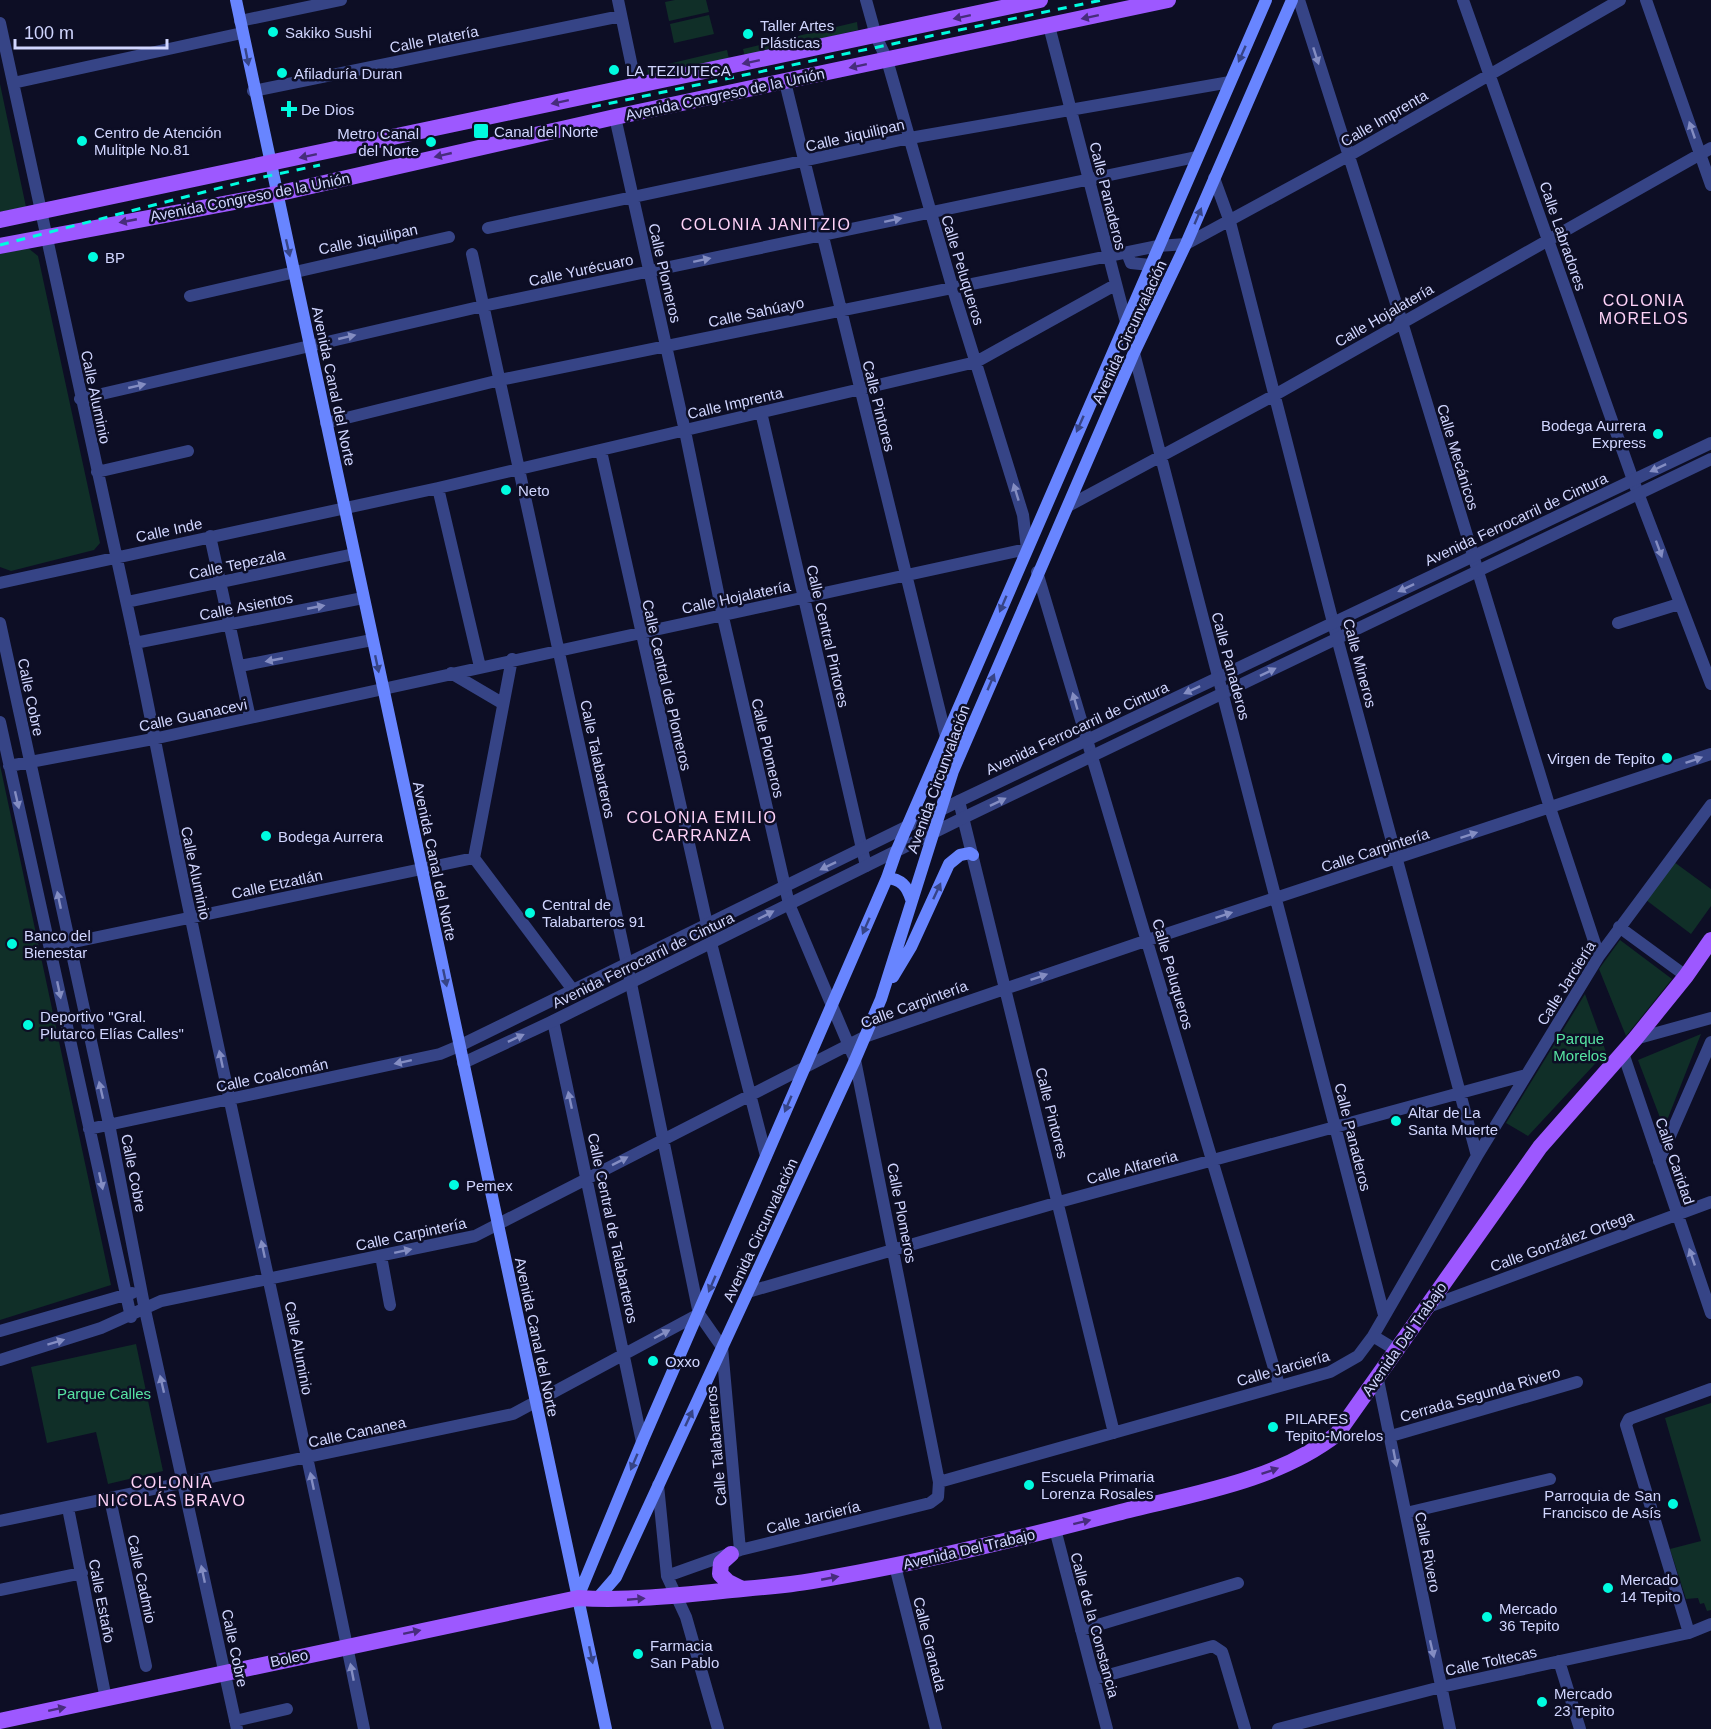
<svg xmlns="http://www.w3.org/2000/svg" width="1711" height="1729" font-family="Arial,sans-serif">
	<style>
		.green { fill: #102f28 }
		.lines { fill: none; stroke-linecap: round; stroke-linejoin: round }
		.minor { stroke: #364486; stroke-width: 12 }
		.tertiary { stroke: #364486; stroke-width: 12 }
		.secondary { stroke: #6885ff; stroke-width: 12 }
		.primary { stroke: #9d58ff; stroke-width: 16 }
		.rail { stroke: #00fce0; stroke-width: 3; stroke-dasharray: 9 8; stroke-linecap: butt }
		.oneway { fill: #472c7c }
		.oneway2 { fill: #364487 }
		.oneway3 { fill: #848dc2 }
		.poi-dot { fill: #00fce0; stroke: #0d0e25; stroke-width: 2 }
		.labels { text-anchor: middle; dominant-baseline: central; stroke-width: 5; stroke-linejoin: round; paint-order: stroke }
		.poi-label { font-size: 15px; fill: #d1d6ff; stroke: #0d0e25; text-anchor: start }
		.street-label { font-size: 15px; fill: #d1d6ff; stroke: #0d0e25 }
		.park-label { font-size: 15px; fill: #57e5a3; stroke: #0d0e25 }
		.neighbourhood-label { font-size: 16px; letter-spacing: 1.5px; fill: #ffd3f8; stroke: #0d0e25 }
	</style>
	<rect width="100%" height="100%" fill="#0d0e25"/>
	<path class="green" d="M675,0H706L709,12L669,21L665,2Z
		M709,15L714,34L674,43L670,24Z
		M857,22L858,30L745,57L743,49Z
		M727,50L729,59L649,78L647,69Z
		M0,84L26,207L0,212Z
		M28,248L38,256L100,543L94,550L11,571L0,567V254Z
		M0,765L111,1285L0,1320Z
		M1674,862L1711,889V906L1691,934L1646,900Z
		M1620,940L1672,979L1626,1036L1599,969Z
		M1585,994L1606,1052L1528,1136L1506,1123Z
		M1701,1034L1664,1128L1638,1060Z
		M136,1344L163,1471L108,1484L96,1432L47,1443L31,1367Z
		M1711,1403V1610L1707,1611L1704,1603L1700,1604L1698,1598L1686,1599L1670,1549L1701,1541L1665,1418Z"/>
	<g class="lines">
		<path class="minor" d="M618,0L636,86
			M1299,0L1402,322L1550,808L1599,956
			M1463,0L1633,480L1711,684
			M1646,0L1711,185
			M240,21L341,0
			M0,23C42,217 84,411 127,605C150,708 168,812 190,914C247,1186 309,1457 364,1729
			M1049,26L1384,1315
			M785,82L946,737
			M13,83L242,33
			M253,91L621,16
			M615,117L685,431L723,617L789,904L855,1060L939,1482L938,1497L930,1503L740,1550L667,1576
			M1214,178L1230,222L1337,638L1477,1156
			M488,228L910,138L1230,82
			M1127,253L1131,263L1150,265
			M472,254L627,964L699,1314L722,1347L740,1550
			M190,296L449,237
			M80,399L483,306L1196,157
			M761,412L866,866
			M326,423L500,380L1158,246L1186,244L1348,156L1620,0
			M601,451L707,924
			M97,472L188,451
			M438,488L480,667
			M1070,505L1273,396L1711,148
			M210,536L250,718
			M1037,572L1279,1385
			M0,583L438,488L976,362L1115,285
			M127,602L354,554
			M0,623L109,1124L145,1310L237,1729
			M1618,623L1679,604
			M135,643L363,598
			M512,659L474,858L573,990
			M240,666L372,640
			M451,673L502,703
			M0,722L131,1317
			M9,766L153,739L1027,549L1023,515L952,286L887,60L876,36L866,0
			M959,801L1114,1433
			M1619,927L1686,976
			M711,943L766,1156
			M50,947L474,858
			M553,1021L642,1442
			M1635,1039L1711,1018
			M1623,1053L1711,1313
			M89,1129L440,1054L459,1046
			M1659,1161L1711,1042
			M381,1256L390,1305
			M748,1292L1059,1202L1526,1075
			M1425,1308L1711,1202
			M0,1331L132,1293
			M1373,1336L1396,1350
			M0,1360L101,1328L161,1301L475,1236L864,1037L1148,940L1711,754
			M1378,1380L1450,1729
			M1391,1436L1577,1382
			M939,1482L1330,1372L1358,1356L1373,1336L1477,1156L1599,956L1711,805
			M658,1485L667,1576L686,1617L718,1729
			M110,1499L146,1666
			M68,1508L106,1699
			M1406,1513L1550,1479
			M0,1521L513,1414L699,1314
			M1055,1529L1107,1729
			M895,1566L936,1729
			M0,1590L82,1573
			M1081,1630L1238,1583
			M1689,1633L1626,1425L1629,1419L1711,1389
			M1559,1661L1580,1729
			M1094,1679L1213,1646L1222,1652L1224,1658L1245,1729
			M235,1721L287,1709
			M1278,1729L1441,1687L1689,1633L1711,1624"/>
		<path class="tertiary" d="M459,1046L959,801L1711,443
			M463,1063L553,1021L963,818L1711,459"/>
		<path class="secondary" d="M236,0L606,1729
			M887,878C901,879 907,886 911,899
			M893,977L911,947L949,864L960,855L970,853L973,855
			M578,1597L642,1442L887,878L896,852L1266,0
			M596,1600L616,1577L855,1060L881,999L953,771L1133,355L1186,244L1292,0"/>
		<path class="primary" d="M0,220L1040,0
			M0,246L276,194L615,117L1168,0
			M731,1554L721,1563L720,1574L728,1582L742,1589
			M0,1721L578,1598C626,1601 674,1596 722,1591C752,1588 783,1586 812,1581C915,1564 1017,1539 1117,1513C1191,1494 1275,1482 1337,1434L1540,1147L1635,1039L1686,976L1711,940"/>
		<path class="rail" d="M592,107L1102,0
			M0,245L254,179L320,165"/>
	</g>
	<defs><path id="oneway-solid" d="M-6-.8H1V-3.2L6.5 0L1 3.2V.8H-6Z" transform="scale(1.5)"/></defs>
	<g class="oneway">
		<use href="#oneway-solid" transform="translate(962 17) rotate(168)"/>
		<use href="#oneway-solid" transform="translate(1090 17) rotate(168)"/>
		<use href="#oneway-solid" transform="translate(751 62) rotate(168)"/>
		<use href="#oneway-solid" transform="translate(858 66) rotate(168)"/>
		<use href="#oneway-solid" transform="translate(560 102) rotate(168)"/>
		<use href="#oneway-solid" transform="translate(443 155) rotate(167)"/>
		<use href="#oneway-solid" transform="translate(308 156) rotate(168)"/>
		<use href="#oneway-solid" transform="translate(128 221) rotate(169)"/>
		<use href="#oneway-solid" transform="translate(1270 1471) rotate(-19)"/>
		<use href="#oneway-solid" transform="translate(1082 1522) rotate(-14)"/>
		<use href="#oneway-solid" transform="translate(830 1578) rotate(-11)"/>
		<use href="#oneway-solid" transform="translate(636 1599) rotate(-5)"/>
		<use href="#oneway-solid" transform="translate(412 1632) rotate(-12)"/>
		<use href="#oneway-solid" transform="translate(57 1709) rotate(-12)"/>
	</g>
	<g class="oneway2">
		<use href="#oneway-solid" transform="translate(1242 54) rotate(114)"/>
		<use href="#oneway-solid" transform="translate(247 57) rotate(79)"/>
		<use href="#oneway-solid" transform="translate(1198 216) rotate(-67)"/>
		<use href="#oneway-solid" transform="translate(288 248) rotate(77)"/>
		<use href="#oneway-solid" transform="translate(1080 424) rotate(114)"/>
		<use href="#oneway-solid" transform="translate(1003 604) rotate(113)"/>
		<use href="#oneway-solid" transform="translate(377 664) rotate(78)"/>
		<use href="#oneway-solid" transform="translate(991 682) rotate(-67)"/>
		<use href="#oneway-solid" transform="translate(937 891) rotate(-65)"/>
		<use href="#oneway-solid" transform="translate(866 926) rotate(114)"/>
		<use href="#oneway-solid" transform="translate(445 978) rotate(78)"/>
		<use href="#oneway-solid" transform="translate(788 1104) rotate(113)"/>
		<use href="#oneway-solid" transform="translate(712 1284) rotate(113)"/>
		<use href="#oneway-solid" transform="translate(689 1418) rotate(-65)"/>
		<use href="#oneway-solid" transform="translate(634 1462) rotate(113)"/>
		<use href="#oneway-solid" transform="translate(591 1655) rotate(78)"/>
	</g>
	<g class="oneway3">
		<use href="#oneway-solid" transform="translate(1316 56) rotate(72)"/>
		<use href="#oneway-solid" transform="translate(1692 130) rotate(-109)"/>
		<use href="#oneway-solid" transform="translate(893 220) rotate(-12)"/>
		<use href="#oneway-solid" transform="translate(702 260) rotate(-12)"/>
		<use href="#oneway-solid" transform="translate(347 337) rotate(-13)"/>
		<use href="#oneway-solid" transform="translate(137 386) rotate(-13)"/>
		<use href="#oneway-solid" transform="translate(1658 468) rotate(155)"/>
		<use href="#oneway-solid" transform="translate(1016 492) rotate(-107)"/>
		<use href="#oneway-solid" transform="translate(1659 549) rotate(70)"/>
		<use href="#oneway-solid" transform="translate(1406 588) rotate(155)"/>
		<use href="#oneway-solid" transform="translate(316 607) rotate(-11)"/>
		<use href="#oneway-solid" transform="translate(274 660) rotate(169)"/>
		<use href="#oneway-solid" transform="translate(1268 672) rotate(-26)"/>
		<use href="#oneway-solid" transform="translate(1192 690) rotate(155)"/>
		<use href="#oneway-solid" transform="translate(1075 701) rotate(-106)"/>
		<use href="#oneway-solid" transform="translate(1694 760) rotate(-19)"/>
		<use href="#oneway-solid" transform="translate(17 800) rotate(77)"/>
		<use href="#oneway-solid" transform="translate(998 802) rotate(-26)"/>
		<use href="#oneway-solid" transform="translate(1469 835) rotate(-18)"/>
		<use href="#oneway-solid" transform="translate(828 866) rotate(154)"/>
		<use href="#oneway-solid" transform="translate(59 900) rotate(-102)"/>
		<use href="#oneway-solid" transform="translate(766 915) rotate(-27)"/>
		<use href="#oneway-solid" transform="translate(1224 915) rotate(-18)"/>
		<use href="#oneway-solid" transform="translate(1039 977) rotate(-19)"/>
		<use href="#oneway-solid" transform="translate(59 990) rotate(78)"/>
		<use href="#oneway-solid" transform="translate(516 1038) rotate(-25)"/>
		<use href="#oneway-solid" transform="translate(221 1059) rotate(-102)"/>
		<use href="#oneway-solid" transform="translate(403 1062) rotate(168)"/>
		<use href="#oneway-solid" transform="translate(101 1090) rotate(-103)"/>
		<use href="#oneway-solid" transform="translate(570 1100) rotate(-102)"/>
		<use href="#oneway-solid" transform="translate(620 1161) rotate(-27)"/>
		<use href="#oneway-solid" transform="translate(101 1181) rotate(78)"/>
		<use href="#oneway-solid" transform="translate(263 1249) rotate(-102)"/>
		<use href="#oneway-solid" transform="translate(403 1251) rotate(-12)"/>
		<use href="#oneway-solid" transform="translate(1692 1257) rotate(-109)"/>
		<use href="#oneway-solid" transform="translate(662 1334) rotate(-28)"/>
		<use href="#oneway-solid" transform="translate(56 1342) rotate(-17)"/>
		<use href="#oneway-solid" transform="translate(162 1384) rotate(-103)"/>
		<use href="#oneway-solid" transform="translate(1395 1458) rotate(79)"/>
		<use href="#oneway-solid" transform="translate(312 1481) rotate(-102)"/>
		<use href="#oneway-solid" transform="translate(203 1574) rotate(-102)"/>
		<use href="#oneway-solid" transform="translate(1432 1649) rotate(77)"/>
		<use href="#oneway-solid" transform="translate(352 1672) rotate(-101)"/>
	</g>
	<g class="poi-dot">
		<circle cx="273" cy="32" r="6"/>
		<circle cx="748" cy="34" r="6"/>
		<circle cx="614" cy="70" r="6"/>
		<circle cx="282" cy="73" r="6"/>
		<path d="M286 100h6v6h6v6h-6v6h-6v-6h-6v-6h6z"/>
		<rect x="473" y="123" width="16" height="16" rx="3"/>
		<circle cx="82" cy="141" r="6"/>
		<circle cx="431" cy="142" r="6"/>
		<circle cx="93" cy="257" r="6"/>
		<circle cx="1658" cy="434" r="6"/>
		<circle cx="506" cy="490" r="6"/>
		<circle cx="1667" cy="758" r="6"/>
		<circle cx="266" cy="836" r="6"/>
		<circle cx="530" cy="913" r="6"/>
		<circle cx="12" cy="944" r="6"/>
		<circle cx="28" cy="1025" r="6"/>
		<circle cx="1396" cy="1121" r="6"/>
		<circle cx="454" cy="1185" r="6"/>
		<circle cx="653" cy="1361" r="6"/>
		<circle cx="1273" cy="1427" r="6"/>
		<circle cx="1029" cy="1485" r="6"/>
		<circle cx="1673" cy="1504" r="6"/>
		<circle cx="1608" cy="1588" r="6"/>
		<circle cx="1487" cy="1617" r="6"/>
		<circle cx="638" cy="1654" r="6"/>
		<circle cx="1542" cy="1702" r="6"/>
	</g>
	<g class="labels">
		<g class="poi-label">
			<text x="760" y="25">Taller Artes<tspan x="760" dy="17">Plásticas</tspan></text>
			<text x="285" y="32">Sakiko Sushi</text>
			<text x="626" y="70">LA TEZIUTECA</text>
			<text x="294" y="73">Afiladuría Duran</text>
			<text x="301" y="109">De Dios</text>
			<text x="494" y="131">Canal del Norte</text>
			<text x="94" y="132">Centro de Atención<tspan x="94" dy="17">Mulitple No.81</tspan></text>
			<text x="419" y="133" text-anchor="end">Metro Canal<tspan x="419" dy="17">del Norte</tspan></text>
			<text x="105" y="257">BP</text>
			<text x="1646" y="425" text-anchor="end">Bodega Aurrera<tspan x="1646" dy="17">Express</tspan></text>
			<text x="518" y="490">Neto</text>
			<text x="1655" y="758" text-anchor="end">Virgen de Tepito</text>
			<text x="278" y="836">Bodega Aurrera</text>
			<text x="542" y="904">Central de<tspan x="542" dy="17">Talabarteros 91</tspan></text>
			<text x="24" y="935">Banco del<tspan x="24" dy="17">Bienestar</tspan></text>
			<text x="40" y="1016">Deportivo "Gral.<tspan x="40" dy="17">Plutarco Elías Calles"</tspan></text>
			<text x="1408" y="1112">Altar de La<tspan x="1408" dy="17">Santa Muerte</tspan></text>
			<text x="466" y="1185">Pemex</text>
			<text x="665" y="1361">Oxxo</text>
			<text x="1285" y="1418">PILARES<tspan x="1285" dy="17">Tepito-Morelos</tspan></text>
			<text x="1041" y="1476">Escuela Primaria<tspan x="1041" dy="17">Lorenza Rosales</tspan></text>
			<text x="1661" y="1495" text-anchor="end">Parroquia de San<tspan x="1661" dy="17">Francisco de Asís</tspan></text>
			<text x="1620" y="1579">Mercado<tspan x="1620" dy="17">14 Tepito</tspan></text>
			<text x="1499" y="1608">Mercado<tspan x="1499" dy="17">36 Tepito</tspan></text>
			<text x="650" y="1645">Farmacia<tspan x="650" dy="17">San Pablo</tspan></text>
			<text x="1554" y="1693">Mercado<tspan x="1554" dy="17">23 Tepito</tspan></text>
		</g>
		<g class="street-label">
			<text transform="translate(434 39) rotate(-11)">Calle Platería</text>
			<text transform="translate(725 94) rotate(-12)">Avenida Congreso de la Unión</text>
			<text transform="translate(1384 118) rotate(-30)">Calle Imprenta</text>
			<text transform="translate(855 135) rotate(-13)">Calle Jiquilipan</text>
			<text transform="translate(1108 196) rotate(76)">Calle Panaderos</text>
			<text transform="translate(250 197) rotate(-11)">Avenida Congreso de la Unión</text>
			<text transform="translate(1563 236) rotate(71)">Calle Labradores</text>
			<text transform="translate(368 239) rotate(-12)">Calle Jiquilipan</text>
			<text transform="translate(581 270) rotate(-12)">Calle Yurécuaro</text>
			<text transform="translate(963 270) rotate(73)">Calle Peluqueros</text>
			<text transform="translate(665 273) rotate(77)">Calle Plomeros</text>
			<text transform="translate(756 312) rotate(-12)">Calle Sahúayo</text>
			<text transform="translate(1384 315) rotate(-30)">Calle Hojalatería</text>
			<text transform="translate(1129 332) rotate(-65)">Avenida Circunvalación</text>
			<text transform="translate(334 386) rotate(78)">Avenida Canal del Norte</text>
			<text transform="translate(96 397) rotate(78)">Calle Aluminio</text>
			<text transform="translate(735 403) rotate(-13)">Calle Imprenta</text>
			<text transform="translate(879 406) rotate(76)">Calle Pintores</text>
			<text transform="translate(1458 457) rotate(73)">Calle Mecánicos</text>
			<text transform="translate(1516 519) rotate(-25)">Avenida Ferrocarril de Cintura</text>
			<text transform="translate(169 530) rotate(-12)">Calle Inde</text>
			<text transform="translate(237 564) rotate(-12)">Calle Tepezala</text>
			<text transform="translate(736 597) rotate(-12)">Calle Hojalatería</text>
			<text transform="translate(246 606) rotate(-11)">Calle Asientos</text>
			<text transform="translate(828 636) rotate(77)">Calle Central Pintores</text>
			<text transform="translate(1360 663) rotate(75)">Calle Mineros</text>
			<text transform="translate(1231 666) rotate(75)">Calle Panaderos</text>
			<text transform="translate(667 685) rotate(77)">Calle Central de Plomeros</text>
			<text transform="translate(31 697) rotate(78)">Calle Cobre</text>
			<text transform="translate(193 715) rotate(-12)">Calle Guanacevi</text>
			<text transform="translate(1077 728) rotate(-25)">Avenida Ferrocarril de Cintura</text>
			<text transform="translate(768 748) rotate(77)">Calle Plomeros</text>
			<text transform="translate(598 759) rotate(78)">Calle Talabarteros</text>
			<text transform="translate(938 779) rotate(-70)">Avenida Circunvalación</text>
			<text transform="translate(1375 850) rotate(-18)">Calle Carpintería</text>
			<text transform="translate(435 861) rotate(78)">Avenida Canal del Norte</text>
			<text transform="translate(196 873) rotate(78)">Calle Aluminio</text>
			<text transform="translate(277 884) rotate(-12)">Calle Etzatlán</text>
			<text transform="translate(643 960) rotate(-26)">Avenida Ferrocarril de Cintura</text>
			<text transform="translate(1173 974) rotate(74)">Calle Peluqueros</text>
			<text transform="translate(1566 983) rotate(-58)">Calle Jarciería</text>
			<text transform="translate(914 1004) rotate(-20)">Calle Carpintería</text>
			<text transform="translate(272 1075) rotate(-12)">Calle Coalcomán</text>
			<text transform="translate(1052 1113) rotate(76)">Calle Pintores</text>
			<text transform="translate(1353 1137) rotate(76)">Calle Panaderos</text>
			<text transform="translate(1675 1161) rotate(71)">Calle Caridad</text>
			<text transform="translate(1132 1167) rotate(-15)">Calle Alfareria</text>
			<text transform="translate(134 1173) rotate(79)">Calle Cobre</text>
			<text transform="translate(902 1213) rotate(79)">Calle Plomeros</text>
			<text transform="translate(613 1228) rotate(78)">Calle Central de Talabarteros</text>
			<text transform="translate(760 1230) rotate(-65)">Avenida Circunvalación</text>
			<text transform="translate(411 1234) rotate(-12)">Calle Carpintería</text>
			<text transform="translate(1562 1241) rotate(-20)">Calle González Ortega</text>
			<text transform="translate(537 1337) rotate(78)">Avenida Canal del Norte</text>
			<text transform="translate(1404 1339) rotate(-55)">Avenida Del Trabajo</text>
			<text transform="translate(299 1348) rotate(79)">Calle Aluminio</text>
			<text transform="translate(1283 1368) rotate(-16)">Calle Jarciería</text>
			<text transform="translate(1480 1394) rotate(-16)">Cerrada Segunda Rivero</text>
			<text transform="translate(357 1432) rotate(-12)">Calle Cananea</text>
			<text transform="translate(716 1446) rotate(-95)">Calle Talabarteros</text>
			<text transform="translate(813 1517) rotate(-14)">Calle Jarciería</text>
			<text transform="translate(969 1549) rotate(-13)">Avenida Del Trabajo</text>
			<text transform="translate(1428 1552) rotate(79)">Calle Rivero</text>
			<text transform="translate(142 1579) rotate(78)">Calle Cadmio</text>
			<text transform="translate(102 1601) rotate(79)">Calle Estaño</text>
			<text transform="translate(1095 1625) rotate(75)">Calle de la Constancia</text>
			<text transform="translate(930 1644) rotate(76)">Calle Granada</text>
			<text transform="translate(235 1648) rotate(78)">Calle Cobre</text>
			<text transform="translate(289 1658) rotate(-12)">Boleo</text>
			<text transform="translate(1491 1661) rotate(-12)">Calle Toltecas</text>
		</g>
		<g class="park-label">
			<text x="1580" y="1038">Parque<tspan x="1580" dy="17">Morelos</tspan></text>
			<text x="104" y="1393">Parque Calles</text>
		</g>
		<g class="neighbourhood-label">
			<text x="766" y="224">COLONIA JANITZIO</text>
			<text x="1644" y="300">COLONIA<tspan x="1644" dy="18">MORELOS</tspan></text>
			<text x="702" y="817">COLONIA EMILIO<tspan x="702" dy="18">CARRANZA</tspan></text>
			<text x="172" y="1482">COLONIA<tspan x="172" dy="18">NICOLÁS BRAVO</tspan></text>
		</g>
	</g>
	<path d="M15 39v9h152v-9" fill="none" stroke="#d1d6ff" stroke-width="3"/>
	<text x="24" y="39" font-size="18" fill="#d1d6ff" stroke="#0d0e25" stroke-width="4.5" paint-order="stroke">100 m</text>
</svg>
